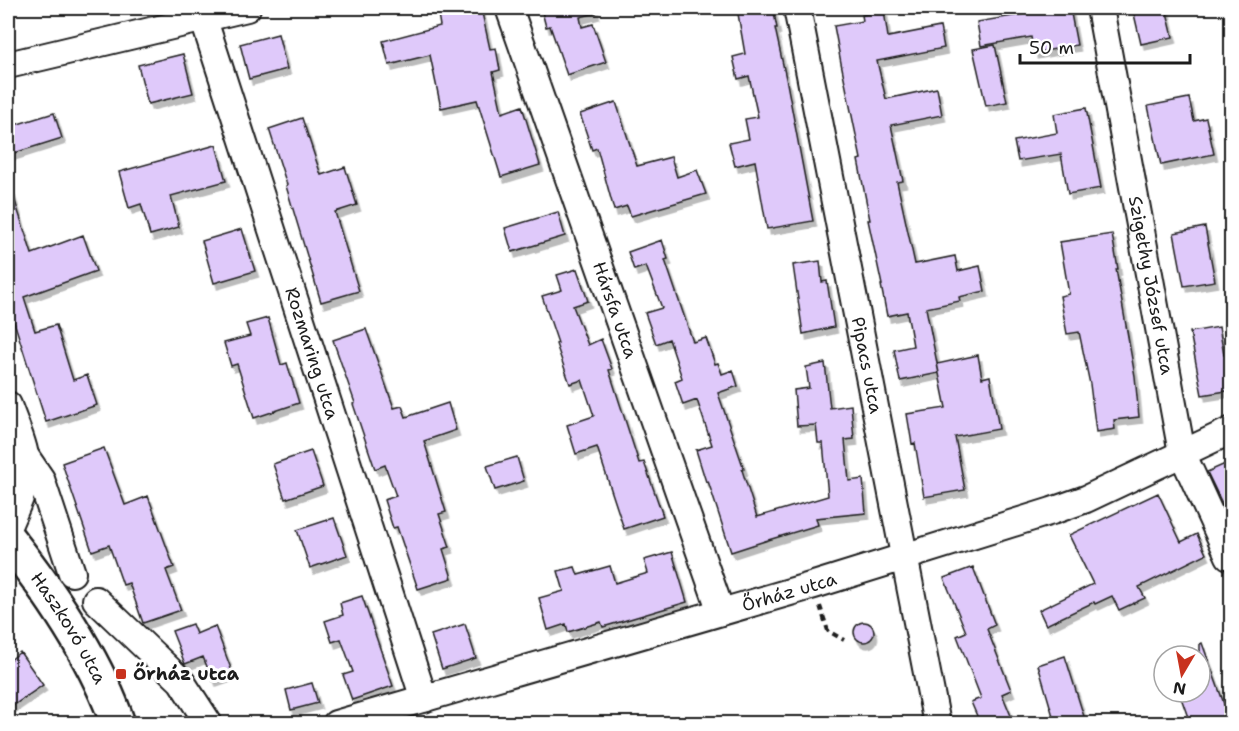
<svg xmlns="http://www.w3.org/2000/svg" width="1239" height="731" font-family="'Shantell Sans',sans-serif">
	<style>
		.building { fill: #dfc9fa; stroke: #1c1c1c; stroke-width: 1.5; filter: url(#shadow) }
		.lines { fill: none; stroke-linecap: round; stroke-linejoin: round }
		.street-casing { stroke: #1c1c1c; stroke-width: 30 }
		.secondary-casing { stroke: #1c1c1c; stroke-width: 38 }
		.path { stroke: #1c1c1c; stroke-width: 4; stroke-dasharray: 6 4.5; stroke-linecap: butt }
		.street { stroke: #fff; stroke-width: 26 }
		.secondary { stroke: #fff; stroke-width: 33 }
		.poi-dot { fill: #c8321e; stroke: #fff; stroke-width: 2 }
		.labels { text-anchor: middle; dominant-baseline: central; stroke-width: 6; stroke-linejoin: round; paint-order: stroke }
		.street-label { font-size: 18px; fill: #1c1c1c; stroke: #fff }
		.poi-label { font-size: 18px; font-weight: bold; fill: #1c1c1c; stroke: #fff; text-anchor: start }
	</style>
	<defs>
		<filter id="shadow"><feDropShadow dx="3.5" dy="6" stdDeviation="0" flood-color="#0004"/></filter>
	</defs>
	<rect width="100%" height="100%" fill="#fff"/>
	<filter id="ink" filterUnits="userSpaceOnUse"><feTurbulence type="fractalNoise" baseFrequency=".0167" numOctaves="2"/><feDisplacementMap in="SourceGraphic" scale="12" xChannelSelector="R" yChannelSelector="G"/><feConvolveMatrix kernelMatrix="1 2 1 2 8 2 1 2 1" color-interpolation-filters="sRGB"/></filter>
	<g filter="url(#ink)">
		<path class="building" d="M437,8H481L490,49L496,48L500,70L493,72L502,113L522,106L540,165L501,177L477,100L441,108L430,55L389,65L383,41L440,26Z
			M541,8H595L596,13L580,17L582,27L593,24L606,62L567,75L550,26L546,27Z
			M737,8H773L777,28H775L787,83L813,221L767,229L755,161L735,166L729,143L749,139L745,119L758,117L749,76L738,79L733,57L745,54Z
			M1060,8H1070L1077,45L1034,53L1031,37L981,46L977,22Z
			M1159,8H1166L1173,37L1141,44L1134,14Z
			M884,11L888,37L940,27L944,48L877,61L886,99L937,88L942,115L891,125L903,181L897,182L915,264L955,256L958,271L980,266L985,291L959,297L960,301L926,308L939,373L900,381L894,350L913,346L907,312L887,316L881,285H882L868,220H870L858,160L861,159L841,63L834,26L863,21L862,15Z
			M278,34L287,69L249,79L240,44Z
			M995,45L1007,102L986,106L973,49Z
			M183,54L193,93L148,104L138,65Z
			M1189,98L1194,121L1206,118L1214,154L1161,165L1148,106Z
			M616,102L637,166L671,157L677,177L697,170L706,194L631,216L627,206L614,210L597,148L592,150L580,114Z
			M1086,108L1101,188L1068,194L1061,154L1018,161L1014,141L1057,133L1054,114Z
			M54,113L62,138L8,155V127Z
			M302,118L321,175L345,167L357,205L335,212L359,291L321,302L286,186L287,185L269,129Z
			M216,145L226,181L171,196L179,227L150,235L141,204L129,208L119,172Z
			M11,189L32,254L83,235L96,271L24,297L35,331L56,325L73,380L87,375L97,405L46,422L8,303V190Z
			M558,212L565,236L512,252L505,228Z
			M1205,227L1215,281L1184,286L1174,233Z
			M242,229L255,271L214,283L202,241Z
			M1112,234L1118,269H1116L1135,376L1139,417L1114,420L1115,429L1096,432L1090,384L1079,332L1067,334L1060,296L1069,294L1060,242Z
			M662,240L668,259L665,260L693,342L706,338L715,364L718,363L722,374L733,370L738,386L718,393L744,469L742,470L757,517L828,496L823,443H818L816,425L797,426L794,390L809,388L806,367L825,363L830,408L851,405L854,439L845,440L849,481L863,479L866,513L816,518L818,525L765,541L731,552L708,481L706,482L696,450L712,445L697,400L683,405L675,381L682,378L669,339L656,344L645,313L662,308L646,266L634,270L628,252Z
			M820,261L822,282L827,281L834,327L803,334L793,265Z
			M577,269L588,301L573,306L588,345L601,339L612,369L609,370L639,463L644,462L663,516L624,529L597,447L576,454L567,425L594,416L582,380L570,384L556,344L558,343L542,296L562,290L557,275Z
			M268,318L281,365L287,363L299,403L254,418L237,364L231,366L224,343L250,336L246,324Z
			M1219,327L1224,355L1232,354V390L1202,395L1190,332Z
			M366,329L394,408L402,406L406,417L448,403L456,430L424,441L446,512L439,514L450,547L443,549L452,578L418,589L397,527L393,528L384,500L396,496L385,465L375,469L353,404L355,403L333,340Z
			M978,355L982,378L990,376L999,429L955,437L965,490L924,497L915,443L912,444L907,414L946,408L937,364Z
			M104,448L125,505L148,496L174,567L166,570L181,610L143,623L129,583L123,585L109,545L92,551L62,463Z
			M311,451L323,486L285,499L273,464Z
			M517,457L524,481L495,490L487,466Z
			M1232,461V524L1207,472Z
			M1158,493L1181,542L1197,534L1206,554L1139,587L1145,598L1119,610L1112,596L1095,604L1094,602L1046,625L1039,610L1093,584L1069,535Z
			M334,518L347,555L310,568L297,530Z
			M672,552L687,602L603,627L601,622L568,632L566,624L548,630L539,598L564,591L558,571L575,567L578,575L610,566L615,583L648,573L644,560Z
			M973,567L995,625L987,629L1011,690L1002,694L1014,723H980L971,702L981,698L957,636L966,632L944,578Z
			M362,596L393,686L352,700L343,675L353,672L341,639L332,642L325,621L343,615L340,603Z
			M854 632a10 10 0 1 1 20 0a10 10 0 1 1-20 0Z
			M192,624L196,634L215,626L233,674L213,681L203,657L185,664L172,631Z
			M465,624L476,658L442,669L431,635Z
			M1202,643L1231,723H1190L1179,692H1200V644Z
			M20,652L43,685L8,709V662Z
			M1065,656L1086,723H1055L1038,665Z
			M312,683L318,703L291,710L286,690Z"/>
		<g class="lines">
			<defs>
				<g id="street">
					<path id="s1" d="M200,8L424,699"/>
					<path id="s2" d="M509,8L721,612"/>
					<path id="s3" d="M797,8L937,724"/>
					<path id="s4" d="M1100,8L1182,453L1229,556"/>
					<path d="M8,65L247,8"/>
					<path d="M8,405C16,428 29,453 26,477C24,494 14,510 8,526"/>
					<path d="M26,457L41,479L72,573"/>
					<path d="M96,600L181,681L209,724"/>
					<path id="s5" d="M336,724L814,585L1052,511L1086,499L1232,430"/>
				</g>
				<g id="secondary">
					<path id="s6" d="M8,539C50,592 96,659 118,724"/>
				</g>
			</defs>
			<use href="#street" class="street-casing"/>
			<use href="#secondary" class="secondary-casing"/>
			<path class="path" d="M820,606L828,631L844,640"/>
			<use href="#street" class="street"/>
			<use href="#secondary" class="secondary"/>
		</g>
	</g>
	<rect class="poi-dot" x="115" y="668" width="12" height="12" rx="3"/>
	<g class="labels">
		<g class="street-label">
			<text stroke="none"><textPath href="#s4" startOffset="282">Szigethy József utca</textPath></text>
			<text stroke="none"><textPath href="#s2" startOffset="320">Hársfa utca</textPath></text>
			<text stroke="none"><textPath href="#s1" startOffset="363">Rozmaring utca</textPath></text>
			<text stroke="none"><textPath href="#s3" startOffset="364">Pipacs utca</textPath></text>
			<text stroke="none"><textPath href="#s5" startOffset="472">Őrház utca</textPath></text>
			<text stroke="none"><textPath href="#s6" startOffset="108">Haszkovó utca</textPath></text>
		</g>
		<g class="poi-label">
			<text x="133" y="674">Őrház utca</text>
		</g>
	</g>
	<rect width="1239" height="731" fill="none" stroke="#fff" stroke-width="30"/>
	<rect x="15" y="15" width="1209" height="701" fill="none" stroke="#1c1c1c" stroke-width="2" filter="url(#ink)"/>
	<g transform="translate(1182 674) rotate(190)"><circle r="28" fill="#ffffff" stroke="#a4a4a4" stroke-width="1.5"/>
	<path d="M0-4.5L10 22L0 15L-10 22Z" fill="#c8321e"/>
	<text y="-9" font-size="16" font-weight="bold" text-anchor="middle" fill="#1c1c1c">N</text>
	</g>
	<path d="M1020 54v9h170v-9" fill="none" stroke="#1c1c1c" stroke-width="3"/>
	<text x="1029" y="54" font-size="18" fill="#1c1c1c" stroke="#ffffff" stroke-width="4.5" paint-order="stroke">50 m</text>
</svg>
